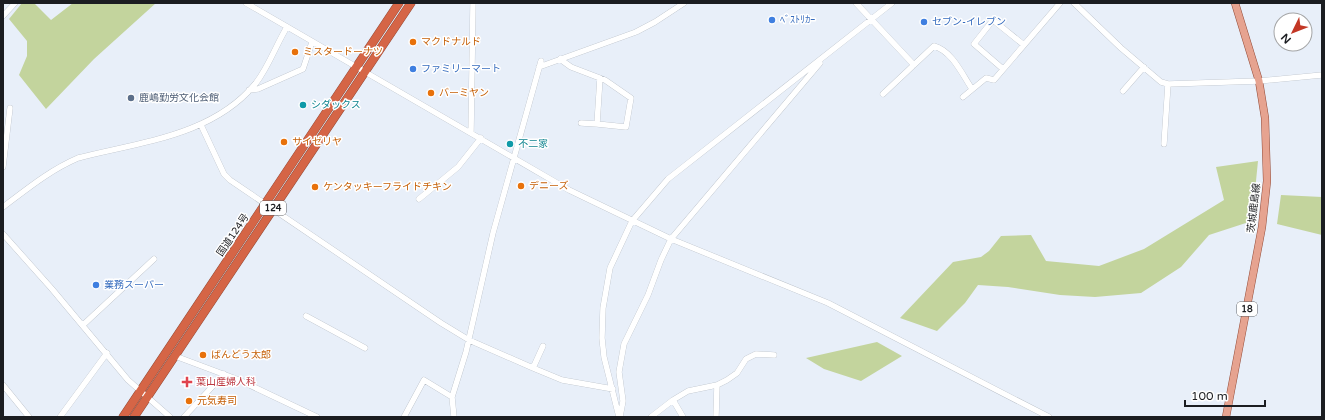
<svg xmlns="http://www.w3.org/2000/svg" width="1325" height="420" font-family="'Varela Round','Noto Sans JP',sans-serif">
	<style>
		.green { fill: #c3d49d }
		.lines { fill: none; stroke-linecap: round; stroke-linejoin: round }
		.minor-casing { stroke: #b1b8c1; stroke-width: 6 }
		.major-casing { stroke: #944c39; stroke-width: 8 }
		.highway-casing { stroke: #944c39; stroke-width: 9 }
		.minor { stroke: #fff; stroke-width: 5.5 }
		.major { stroke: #e6a390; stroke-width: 7 }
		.highway { stroke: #d56546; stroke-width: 8 }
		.shop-dot { fill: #3f7fe0; stroke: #fff; stroke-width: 1.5 }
		.food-dot { fill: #e8710a; stroke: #fff; stroke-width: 1.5 }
		.service-dot { fill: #5c6f8a; stroke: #fff; stroke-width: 1.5 }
		.culture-dot { fill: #0f9aa8; stroke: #fff; stroke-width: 1.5 }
		.health-dot { fill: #e0444e; stroke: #fff; stroke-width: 1.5 }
		.labels { text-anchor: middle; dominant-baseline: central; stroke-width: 3; stroke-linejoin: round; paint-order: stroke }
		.shield { fill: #fff; stroke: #5f6164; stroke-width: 1 }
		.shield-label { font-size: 9px; font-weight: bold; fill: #1b1d21 }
		.shop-label { font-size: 10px; fill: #366cbe; stroke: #fff; text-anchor: start }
		.food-label { font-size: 10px; fill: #c56008; stroke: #fff; text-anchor: start }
		.service-label { font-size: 10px; fill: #4e5e75; stroke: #fff; text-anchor: start }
		.culture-label { font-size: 10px; fill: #0d838f; stroke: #fff; text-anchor: start }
		.street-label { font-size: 10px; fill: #1b1d21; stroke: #fff }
		.health-label { font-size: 10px; fill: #be3a42; stroke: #fff; text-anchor: start }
	</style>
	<rect width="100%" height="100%" fill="#e8eff9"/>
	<path class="green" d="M22,3H34L51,20L73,3H156L94,59L46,109L19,75L27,56V41L9,19Z
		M1258,161L1252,221L1209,235L1181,267L1141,293L1095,297L1060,295L1008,287L978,285L965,303L937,331L900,318L953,262L981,257L989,251L1001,236L1031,235L1046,261L1099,266L1144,249L1224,200L1216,167Z
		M1281,195L1322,197V235L1277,224Z
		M877,342L902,356L861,381L824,369L806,358Z"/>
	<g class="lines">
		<defs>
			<path id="minor" d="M246,3L569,190L671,239L828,303L1049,417
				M856,3L914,65
				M1074,3L1121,48L1161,82L1168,84L1259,81L1322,75
				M3,16L15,3
				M560,59L571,67L605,80L631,98L626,127L597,124
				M539,67L636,32L655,22L684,3
				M1003,69L974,44L993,20L1024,45
				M249,90L258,89L303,69L312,42
				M1123,91L1144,67
				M883,94L934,46C952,51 962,74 972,89
				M963,97L986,78L994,80L1060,3
				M581,123L597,124L600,78
				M201,125L224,174L230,180L441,323L469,340L533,368L543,346
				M471,133L473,3
				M1164,144L1168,84
				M3,167L10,108
				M419,199L458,167L481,138
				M3,207C27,189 50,170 78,158C140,142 213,136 256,83C269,66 276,45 287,27
				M3,234L52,289L128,380L170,417
				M306,316L365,348
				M83,325L154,259
				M175,356L239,380L317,417
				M533,368L562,380L613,389
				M3,385L29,417
				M673,400L683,417
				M60,417L107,353
				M184,417L224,374
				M404,417L424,380L452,397
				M454,417L452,397L466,352L493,233L541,61
				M619,417L604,357L602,338L603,308L610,268L632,221L668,179L892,3
				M620,417L623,401L619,372L624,344L648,295L661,260L671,239L820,63
				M651,417L673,400L688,391L717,385L727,380L737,373L746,359L756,354L774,355
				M716,417L717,385"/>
			<path id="major" d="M1226,417L1262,227L1267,181L1265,118L1259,81L1235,3"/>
			<path id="highway" d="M123,417L399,3
				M134,417L411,3"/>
		</defs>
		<use href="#minor" class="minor-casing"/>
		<use href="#major" class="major-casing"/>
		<use href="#highway" class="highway-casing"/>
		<use href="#minor" class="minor"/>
		<use href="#major" class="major"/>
		<use href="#highway" class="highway"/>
	</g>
	<g class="shop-dot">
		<circle cx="772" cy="20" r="4"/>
		<circle cx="924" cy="22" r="4"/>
		<circle cx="413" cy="69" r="4"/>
		<circle cx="96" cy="285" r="4"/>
	</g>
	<g class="food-dot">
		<circle cx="413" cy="42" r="4"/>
		<circle cx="295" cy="52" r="4"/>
		<circle cx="431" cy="93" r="4"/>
		<circle cx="284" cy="142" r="4"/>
		<circle cx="521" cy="186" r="4"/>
		<circle cx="315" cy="187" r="4"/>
		<circle cx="203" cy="355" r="4"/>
		<circle cx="189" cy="401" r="4"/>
	</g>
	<circle class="service-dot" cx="131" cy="98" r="4"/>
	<g class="culture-dot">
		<circle cx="303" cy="105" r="4"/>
		<circle cx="510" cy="144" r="4"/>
	</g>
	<path class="health-dot" d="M185 376h4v4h4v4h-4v4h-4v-4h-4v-4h4z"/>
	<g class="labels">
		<g class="shield">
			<rect x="260" y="201" width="26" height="14" rx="3"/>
			<rect x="1237" y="302" width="20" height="14" rx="3"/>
		</g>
		<g class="shield-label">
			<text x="273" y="208">124</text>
			<text x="1247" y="309">18</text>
		</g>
		<g class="shop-label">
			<text x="780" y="20">ﾍﾞｽﾄﾘｶｰ</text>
			<text x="932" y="22">セブン-イレブン</text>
			<text x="421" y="69">ファミリーマート</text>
			<text x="104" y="285">業務スーパー</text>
		</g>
		<g class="food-label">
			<text x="421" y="42">マクドナルド</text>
			<text x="303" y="52">ミスタードーナツ</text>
			<text x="439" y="93">バーミヤン</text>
			<text x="292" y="142">サイゼリヤ</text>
			<text x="529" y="186">デニーズ</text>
			<text x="323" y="187">ケンタッキーフライドチキン</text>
			<text x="211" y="355">ばんどう太郎</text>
			<text x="197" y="401">元気寿司</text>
		</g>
		<g class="service-label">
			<text x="139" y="98">鹿嶋勤労文化会館</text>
		</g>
		<g class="culture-label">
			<text x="311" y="105">シダックス</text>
			<text x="518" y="144">不二家</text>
		</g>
		<g class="street-label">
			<text transform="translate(1254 208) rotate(-83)">茨城鹿島線</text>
			<text transform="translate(233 235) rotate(-56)">国道124号</text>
		</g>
		<g class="health-label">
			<text x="196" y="382">葉山産婦人科</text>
		</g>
	</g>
	<rect width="1325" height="420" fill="none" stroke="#1b1d21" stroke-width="8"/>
	<g transform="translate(1293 32) rotate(227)"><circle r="19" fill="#ffffff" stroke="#a4a5a6"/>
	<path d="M0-3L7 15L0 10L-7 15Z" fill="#c33725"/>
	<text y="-6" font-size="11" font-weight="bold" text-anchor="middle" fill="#1b1d21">N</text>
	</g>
	<path d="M1185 400v6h80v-6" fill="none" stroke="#1b1d21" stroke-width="2"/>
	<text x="1191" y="400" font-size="12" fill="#1b1d21" stroke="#ffffff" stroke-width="3" paint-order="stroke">100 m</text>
</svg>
